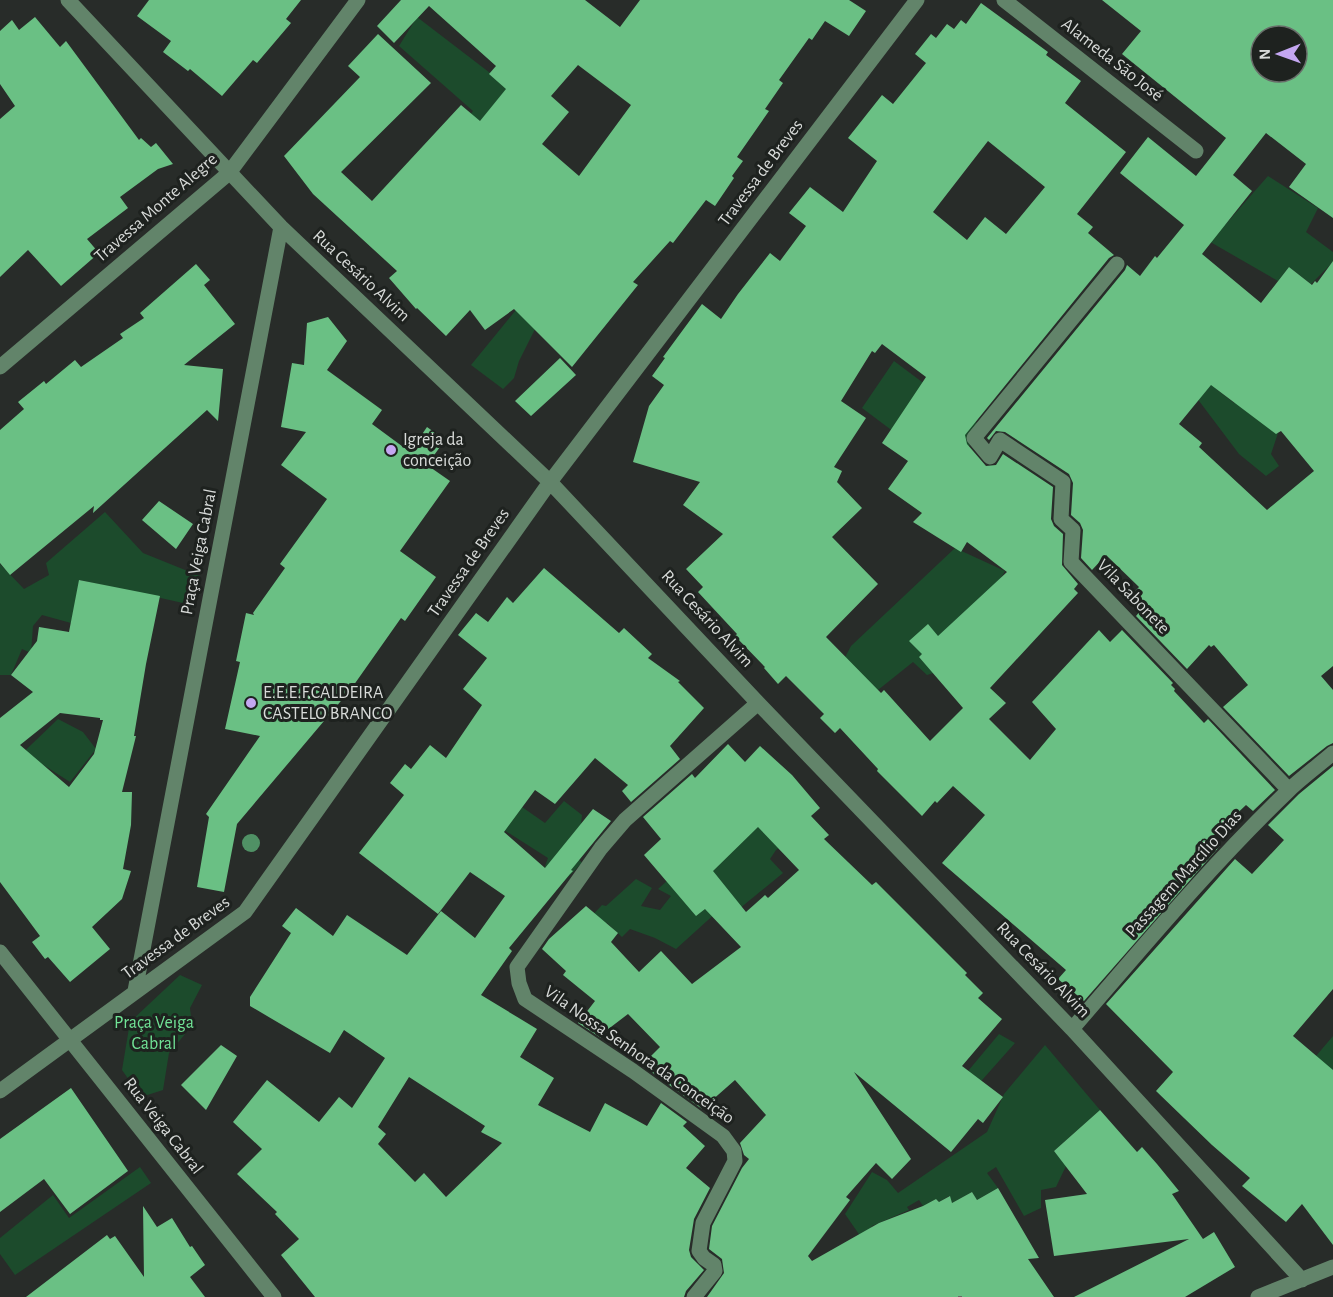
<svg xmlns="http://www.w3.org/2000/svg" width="1333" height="1297" font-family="'Alegreya Sans',sans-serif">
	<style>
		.green { fill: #1c4b2c }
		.building { fill: #6ac084; fill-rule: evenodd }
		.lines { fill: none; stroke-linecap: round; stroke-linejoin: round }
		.path { stroke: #666a67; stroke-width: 4; stroke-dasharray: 4.5 3; stroke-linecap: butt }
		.minor { stroke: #62846a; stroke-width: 15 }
		.tree { fill: #509165 }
		.poi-dot { fill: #c4a7f1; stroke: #1e221f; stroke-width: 2 }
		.labels { text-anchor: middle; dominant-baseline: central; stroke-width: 6; stroke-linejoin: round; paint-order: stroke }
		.street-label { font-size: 18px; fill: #d7dad8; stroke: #1e221f }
		.poi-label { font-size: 18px; fill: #d7dad8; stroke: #1e221f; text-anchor: start }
		.park-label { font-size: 18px; fill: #71e396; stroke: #1e221f }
	</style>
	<rect width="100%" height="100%" fill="#282c29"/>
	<path class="green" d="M417,17L546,116L459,129L473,111L399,46Z
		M1268,176L1318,208L1306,232L1333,252V262L1311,284L1289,267L1278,281L1193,232L1206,216L1225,225Z
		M516,310L535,329L519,361L514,378L503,389L471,365Z
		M894,361L977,423L958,480L862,408Z
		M1261,372L1278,433L1271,454L1279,466L1266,476L1239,454L1181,377L1225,374L1215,388L1234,403Z
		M105,512L143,553L200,576L192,605L80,580L71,623L42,615L33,626L31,653L22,649L11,675H0V564L24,589L49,575L46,563Z
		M955,548L1005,571L1001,578L1016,589L986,592L930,644L949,668L927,675L913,662L878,690L842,663L851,646Z
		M58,719L83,732L96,749L70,782L42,764L29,780L8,767Z
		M564,801L582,815L581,825L565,844L582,863L559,886L544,869L548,858L496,825L522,807L545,823Z
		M779,808L802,830L776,850L770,859L783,873L728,918L718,911L676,949L655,938L630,929L622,937L607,923L598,928L588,920L602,905L606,906L636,879L652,888L641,906L660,910L671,896L658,889L678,871L747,836Z
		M180,975L202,985L190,1008L192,1026L169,1053L163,1090L141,1097L122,1070L130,1022Z
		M999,1034L1015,1043L959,1106L958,1083Z
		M1333,1036V1074L1305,1069Z
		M1045,1045L1100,1110L1054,1151L1066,1166L1056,1187L1041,1190V1208L1024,1216L996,1167L987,1173L998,1188L977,1200L972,1192L952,1203L949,1196L939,1202L936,1199L923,1206L919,1200L907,1207L909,1210L872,1226L865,1243L845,1214L872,1172L887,1180L898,1193L987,1132L1004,1094Z
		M140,1167L151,1183L15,1275L0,1254V1238L53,1195L69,1218Z"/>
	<path class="building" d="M149,0H301L286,19L291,23L257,63L253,60L222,96L190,69L188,71L163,52L171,41L137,16Z
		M401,0H585L620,27L640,0H849L866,11L849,36L825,21L812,40L809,38L779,80L783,83L765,109L769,111L737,157L743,161L732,176L734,178L715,206L706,200L673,243L670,241L633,282L638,285L572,367L514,309L485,330L470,310L446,336L417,308L416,309L389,278L397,271L313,194L284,156L360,77L348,66L378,34L431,83L341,172L372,201L461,105L480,121L506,89L489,74L496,66L429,6L394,43L377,26ZM578,65L631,105L579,176L542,144L569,112L551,96Z
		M1102,0H1333V218L1289,187L1306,164L1266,133L1233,175L1252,191L1202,254L1261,303L1289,267L1312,285L1315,281L1317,283L1333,261V666L1321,676L1333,690V743L1327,746L1289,776L1223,707L1248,685L1214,645L1211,647L1209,645L1187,669L1136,616L1142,609L1130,597L1139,587L1106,555L1092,570L1081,558L1083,530L1080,523L1071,515L1073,483L1069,474L1005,432L996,431L989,440L987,438L1125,270L1127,265L1140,276L1155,256L1157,258L1184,225L1120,173L1148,137L1196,176L1226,138L1122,54L1141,31ZM1261,36H1297V72H1261ZM1211,385L1276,434L1281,431L1314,471L1267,510L1199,447L1202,443L1179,424Z
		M981,3L1048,52L1046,55L1081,81L1065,103L1126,152L1077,214L1093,227L1088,233L1114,255L1109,258L965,435L967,444L986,466L996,465L1003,454L1053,487L1051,519L1054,526L1063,534L1062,565L1078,584L1074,589L1078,593L990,688L1006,703L989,719L1030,760L1056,729L1032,702L1099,630L1110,642L1122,630L1173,683L1171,685L1175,689L1174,691L1204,723L1208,719L1275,790L1253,811L1246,805L1211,838L1220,846L1084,1001L1058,979L1066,970L942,863L985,815L953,786L937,803L935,801L922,816L877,771L878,769L840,728L835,733L820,718L824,714L786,676L778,684L764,668L765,667L735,636L737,634L698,592L703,587L686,569L723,534L683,505L700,482L633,462L649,406L664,385L652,376L665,358L663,357L702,304L721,319L738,294L770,253L780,261L806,226L789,213L810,187L843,212L877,161L848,138L882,95L893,104L926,63L915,54L931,34L936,38L947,24L954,29L961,20L966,24ZM988,141L1045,187L1006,234L985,217L967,240L933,212ZM882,344L926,377L882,443L908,461L888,489L922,513L913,522L961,552L967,542L1007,572L938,636L928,624L909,641L922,654L919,657L963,708L930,741L884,690L881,693L826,637L878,584L832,537L862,508L837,482L842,471L834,467L866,418L841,401L872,351L875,353Z
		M35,17L60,47L66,41L139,140L141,138L151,147L156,143L173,164L158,169L120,197L128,208L87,239L99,253L61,286L28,250L0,277V119L15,106L0,84V31L12,20L19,30Z
		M196,264L210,280L204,285L235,324L184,365L223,369L218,421L207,410L93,513L94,506L10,575L0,563V430L24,409L18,402L44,381L46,384L75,360L81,367L123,338L120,334L144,318L140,313Z
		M328,317L347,341L327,370L382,410L372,424L410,452L427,427L445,440L427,465L450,481L400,551L436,577L405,621L401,618L351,689L237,824L224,892L197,887L209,817L206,814L260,736L225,729L240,662L236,661L246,613L254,615L253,613L285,568L280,564L327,499L281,465L306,432L281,427L292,363L304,365L307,323Z
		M560,358L576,375L531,416L515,401Z
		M159,501L193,524L176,549L142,520Z
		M544,568L619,633L624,628L652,654L648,658L680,681L678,682L704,708L670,746L680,759L631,802L622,791L628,785L595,758L555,804L535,790L504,832L545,868L593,809L611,821L571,870L573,871L570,874L509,948L512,951L481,995L537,1029L520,1057L554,1078L538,1105L590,1132L605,1103L647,1126L661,1103L687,1122L683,1126L705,1146L686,1168L710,1188L694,1219L689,1250L691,1257L704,1270L686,1291L684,1297H315L281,1255L299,1239L275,1214L277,1212L237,1174L262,1149L233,1122L267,1080L319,1122L339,1097L352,1108L385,1058L344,1030L330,1053L250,1006V997L291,933L282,926L296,908L333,936L347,915L407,955L441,911L475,938L505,896L470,872L438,914L359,853L404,795L390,783L405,764L411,769L430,745L446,758L482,705L463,689L487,658L458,635L476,613L488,622L507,597L513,603ZM409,1077L485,1126L481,1132L502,1143L446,1197L424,1173L415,1182L378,1144L386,1134L378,1127Z
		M79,580L160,596L146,664L134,736H136L122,792H132L131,825L123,869L131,871L122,899L92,927L110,949L70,982L48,957L45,959L32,942L40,936L0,882V718L33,692L11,675L37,641L39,627L69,632ZM60,713L100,718V720H103L94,754L69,787L20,745Z
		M728,744L745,762L760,746L792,775L820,808L811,816L829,835L824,839L872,885L876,882L967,973L965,975L983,993L978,998L1002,1019L962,1066L1003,1097L983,1123L978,1119L951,1152L854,1072L911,1159L892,1179L876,1163L846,1197L850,1200L808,1256L812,1261L879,1223L923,1206L936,1199L939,1202L950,1196L952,1203L972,1192L977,1200L998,1188L1039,1258L1028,1259L1054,1297H707L724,1273L722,1259L709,1249L712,1226L742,1168L749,1159L744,1155L740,1143L766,1115L735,1080L702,1109L642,1065L660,1047L628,1014L607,1030L601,1038L578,1023L595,1001L563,975L566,971L542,949L549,939L586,906L618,933L611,942L639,972L661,951L692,984L741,947L705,909L696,916L644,855L661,839L643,817L692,774L695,778ZM758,827L799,870L768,898L765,895L746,912L713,871Z
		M1333,766V989L1293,1036L1333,1070V1245L1302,1204L1286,1222L1242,1186L1250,1178L1212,1145L1156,1091L1173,1072L1106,1004L1235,859L1252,874L1284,840L1268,825L1299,794Z
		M221,1045L237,1056L206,1110L181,1085Z
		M71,1088L128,1171L70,1214L44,1179L0,1212V1139Z
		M1100,1110L1137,1152L1142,1147L1157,1164L1179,1191L1172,1194L1203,1239L1214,1232L1235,1267L1185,1297H1074L1189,1239L1054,1256L1045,1200L1087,1194L1054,1151Z
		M143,1206L157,1227L172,1218L190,1247L192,1246L205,1265L190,1277L205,1297H26L107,1235L110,1239L115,1236L144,1277Z"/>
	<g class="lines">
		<path class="path" d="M960,1296V1297"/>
		<path class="minor" d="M68,0L281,227L550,482L758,703L1072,1029L1302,1280
			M1004,0L1196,151
			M1117,264L974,438L990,457L1000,440L1063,482L1061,519L1073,530L1071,562L1289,790
			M0,367L229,173L358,0
			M0,952L274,1297
			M135,991L281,227
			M1072,1029C1142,948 1210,866 1287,792C1301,778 1318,766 1333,753
			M0,1091L245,912L550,482L917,0
			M694,1297L715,1271L714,1265L704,1258L699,1251L703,1223L735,1161L734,1151L723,1136L633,1071L525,999L519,983L517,967L601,848L625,820L758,703
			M1258,1297L1333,1267"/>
	</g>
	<circle class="tree" cx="251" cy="843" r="9"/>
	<g class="poi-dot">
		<circle cx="391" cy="450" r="6"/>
		<circle cx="251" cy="703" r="6"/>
	</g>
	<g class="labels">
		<g class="street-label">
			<text transform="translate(1112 60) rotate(38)">Alameda São José</text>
			<text transform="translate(761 173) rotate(-53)">Travessa de Breves</text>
			<text transform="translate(156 208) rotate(-41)">Travessa Monte Alegre</text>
			<text transform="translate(361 276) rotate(43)">Rua Cesário Alvim</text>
			<text transform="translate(199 552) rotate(-79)">Praça Veiga Cabral</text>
			<text transform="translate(469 563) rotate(-55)">Travessa de Breves</text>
			<text transform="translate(1133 597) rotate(46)">Vila Sabonete</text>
			<text transform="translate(707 619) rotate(47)">Rua Cesário Alvim</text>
			<text transform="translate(1184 874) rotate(-48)">Passagem Marcílio Dias</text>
			<text transform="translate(176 938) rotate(-36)">Travessa de Breves</text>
			<text transform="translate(1043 970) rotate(46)">Rua Cesário Alvim</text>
			<text transform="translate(639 1055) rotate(35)">Vila Nossa Senhora da Conceição</text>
			<text transform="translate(163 1126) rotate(52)">Rua Veiga Cabral</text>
		</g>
		<g class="poi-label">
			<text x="403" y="440">Igreja da<tspan x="403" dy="21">conceição</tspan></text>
			<text x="263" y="693">E.E.E.F.CALDEIRA<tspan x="263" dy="21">CASTELO BRANCO</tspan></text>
		</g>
		<g class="park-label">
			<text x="154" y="1023">Praça Veiga<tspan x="154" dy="21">Cabral</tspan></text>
		</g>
	</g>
	<g transform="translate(1279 54) rotate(269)"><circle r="28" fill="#1e221f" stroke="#686c69" stroke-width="1.5"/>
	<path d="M0-4.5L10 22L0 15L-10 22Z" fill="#c4a7f1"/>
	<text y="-9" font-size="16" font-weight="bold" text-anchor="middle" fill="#d7dad8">N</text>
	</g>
</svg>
